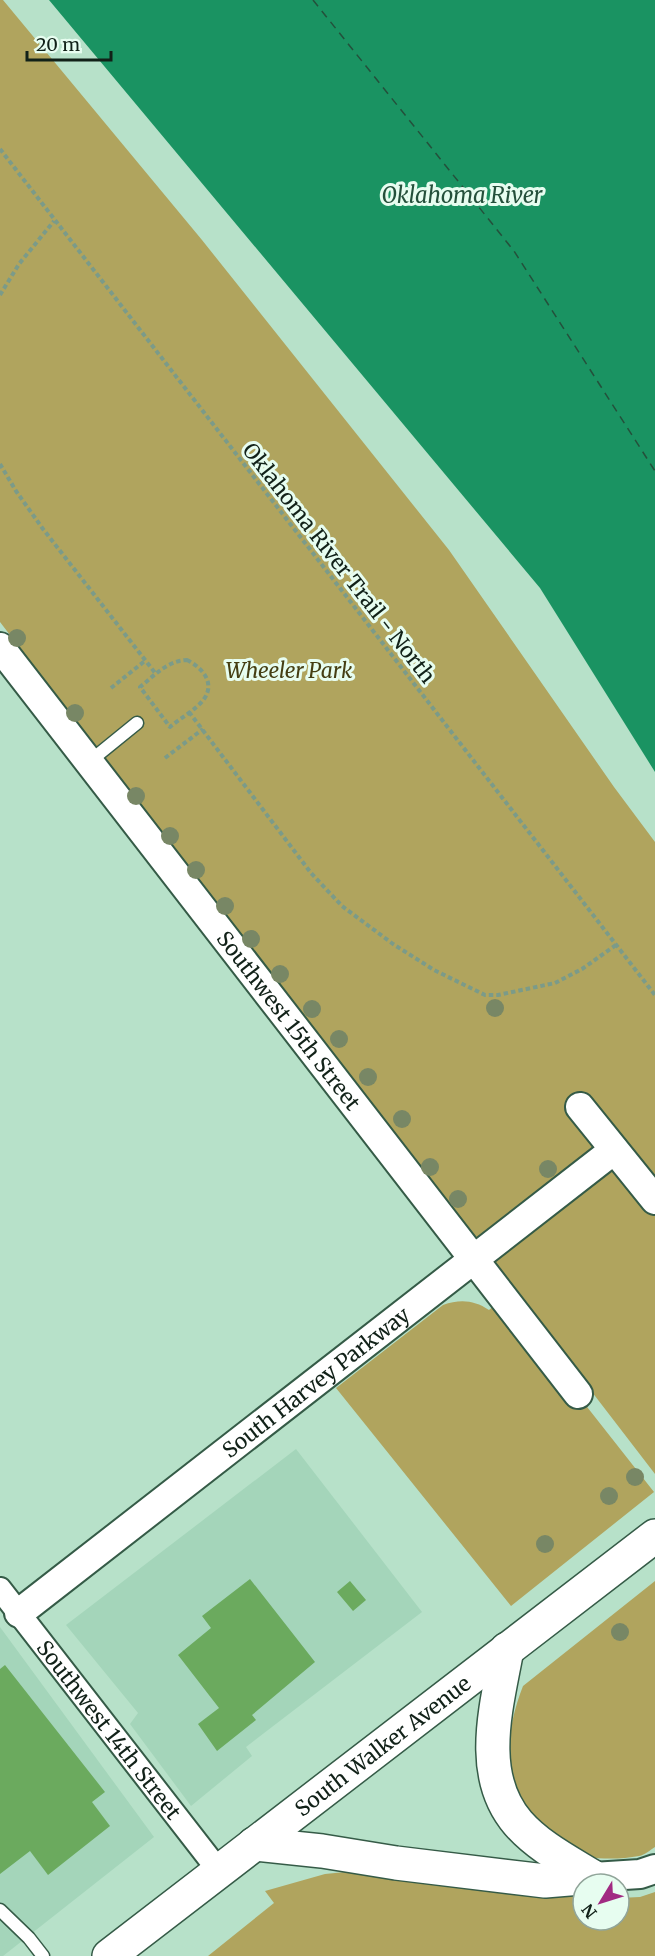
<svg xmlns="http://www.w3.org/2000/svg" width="655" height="1956" font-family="Merriweather,serif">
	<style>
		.built { fill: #a4d5ba }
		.green { fill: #b0a45e }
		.water { fill: #1a9362 }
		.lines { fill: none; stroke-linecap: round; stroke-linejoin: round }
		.ferry { stroke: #24503b; stroke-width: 1.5; stroke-dasharray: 8 6; stroke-linecap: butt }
		.building { fill: #6baa5e }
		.service-casing { stroke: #355b47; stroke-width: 15 }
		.minor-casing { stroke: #355b47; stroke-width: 26 }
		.tertiary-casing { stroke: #355b47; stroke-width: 32 }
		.secondary-casing { stroke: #355b47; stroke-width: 36 }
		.path { stroke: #7b9b89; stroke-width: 4; stroke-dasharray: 4.5 3; stroke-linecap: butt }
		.service { stroke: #fff; stroke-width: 12 }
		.minor { stroke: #fff; stroke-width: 22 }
		.tertiary { stroke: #fff; stroke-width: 28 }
		.secondary { stroke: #fff; stroke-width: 33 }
		.tree { fill: #788765 }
		.labels { text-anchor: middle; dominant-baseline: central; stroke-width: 6; stroke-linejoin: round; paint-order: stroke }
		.street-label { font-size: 21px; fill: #112118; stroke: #e7fdf0 }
		.park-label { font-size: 21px; font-style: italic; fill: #453e13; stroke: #e7fdf0 }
		.water-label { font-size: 22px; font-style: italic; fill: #24503b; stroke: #e7fdf0 }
	</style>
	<rect width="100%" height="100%" fill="#b7e1c9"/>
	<path class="built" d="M296,1449L422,1612L246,1747L252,1756L191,1806L130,1724L138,1713L66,1625Z
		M0,1627L154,1837L3,1956H0Z"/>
	<path class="green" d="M0,0H3L202,240L449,550L614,787L655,842V1474L0,622Z
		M502,1299L654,1492L511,1606L336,1388L443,1305C460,1299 474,1300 489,1310Z
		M655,1581V1847C650,1850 645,1855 639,1856C617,1860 588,1860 567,1851C554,1845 516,1799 512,1785C503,1755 512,1714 523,1686Z
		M355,1871L405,1874L583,1897V1920H619V1898L640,1897L655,1892V1956H208L274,1903L265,1891L325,1874Z"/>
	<path class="water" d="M49,0H655V772L540,588Z"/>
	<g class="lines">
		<path class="ferry" d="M313,0L514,251L655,471"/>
	</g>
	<path class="building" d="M250,1579L315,1662L252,1715L256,1720L217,1751L198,1724L219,1708L178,1655L211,1628L202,1616Z
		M350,1581L366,1600L353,1611L337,1592Z
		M5,1665L105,1792L92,1802L110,1826L48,1875L30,1851L0,1874V1669Z"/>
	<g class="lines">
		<defs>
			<path id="service" d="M89,762L137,723
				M0,1910L29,1938L43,1956"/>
			<g id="minor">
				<path id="s1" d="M0,1589L219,1871"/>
			</g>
			<g id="tertiary">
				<path id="s2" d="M0,647L578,1394"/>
				<path d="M580,1107L655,1200"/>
				<path id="s3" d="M19,1613L614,1150"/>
				<path d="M593,1877L640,1874L655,1869"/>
			</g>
			<g id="secondary">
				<path d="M507,1649C497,1705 476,1774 518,1823C538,1846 567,1861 593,1877"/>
				<path d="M254,1844L322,1851L396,1863L545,1881L593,1877"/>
				<path id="s4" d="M109,1956L655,1536"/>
			</g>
		</defs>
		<use href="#service" class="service-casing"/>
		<use href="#minor" class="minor-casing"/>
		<use href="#tertiary" class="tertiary-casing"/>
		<use href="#secondary" class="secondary-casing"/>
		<path class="path" d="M0,149L655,995
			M0,295L19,264L54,221
			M0,464L16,491L43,529L156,674
			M187,660C201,667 216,682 204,699C196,710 180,718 170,727L140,687C155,675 167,661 187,660Z
			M111,688L146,660
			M189,712L311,873L342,906L393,944L434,970L485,995H498L555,983L582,969L616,945
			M165,758L203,729"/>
		<use href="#service" class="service"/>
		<use href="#minor" class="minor"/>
		<use href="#tertiary" class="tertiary"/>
		<use href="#secondary" class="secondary"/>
	</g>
	<g class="tree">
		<circle cx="17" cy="638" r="9"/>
		<circle cx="75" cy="713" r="9"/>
		<circle cx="136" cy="796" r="9"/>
		<circle cx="170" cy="836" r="9"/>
		<circle cx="196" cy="870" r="9"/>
		<circle cx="225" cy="906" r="9"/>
		<circle cx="251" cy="939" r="9"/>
		<circle cx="280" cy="974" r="9"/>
		<circle cx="495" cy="1008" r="9"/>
		<circle cx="312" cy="1009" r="9"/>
		<circle cx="339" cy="1039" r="9"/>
		<circle cx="368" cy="1077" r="9"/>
		<circle cx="402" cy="1119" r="9"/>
		<circle cx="430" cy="1167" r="9"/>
		<circle cx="548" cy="1169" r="9"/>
		<circle cx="458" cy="1199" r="9"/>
		<circle cx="635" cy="1477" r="9"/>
		<circle cx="609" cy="1496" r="9"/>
		<circle cx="545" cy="1544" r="9"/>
		<circle cx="620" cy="1632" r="9"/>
	</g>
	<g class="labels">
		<g class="street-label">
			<text transform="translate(339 563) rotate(52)">Oklahoma River Trail - North</text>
			<text stroke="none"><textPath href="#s2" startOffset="472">Southwest 15th Street</textPath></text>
			<text stroke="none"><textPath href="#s3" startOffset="376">South Harvey Parkway</textPath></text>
			<text stroke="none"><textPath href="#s1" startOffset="178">Southwest 14th Street</textPath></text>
			<text stroke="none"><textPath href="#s4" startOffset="345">South Walker Avenue</textPath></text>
		</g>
		<g class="park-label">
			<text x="289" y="670">Wheeler Park</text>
		</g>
		<g class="water-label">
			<text x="462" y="195">Oklahoma River</text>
		</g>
	</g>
	<g transform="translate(601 1902) rotate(232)"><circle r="28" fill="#e7fdf0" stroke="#91a59a" stroke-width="1.5"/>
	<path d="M0-4.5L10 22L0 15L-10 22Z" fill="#a12a82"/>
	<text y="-9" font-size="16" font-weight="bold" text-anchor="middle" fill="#112118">N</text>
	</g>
	<path d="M27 51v9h84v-9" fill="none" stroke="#112118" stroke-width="3"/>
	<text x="36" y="51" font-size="18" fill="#112118" stroke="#e7fdf0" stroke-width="4.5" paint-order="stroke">20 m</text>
</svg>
